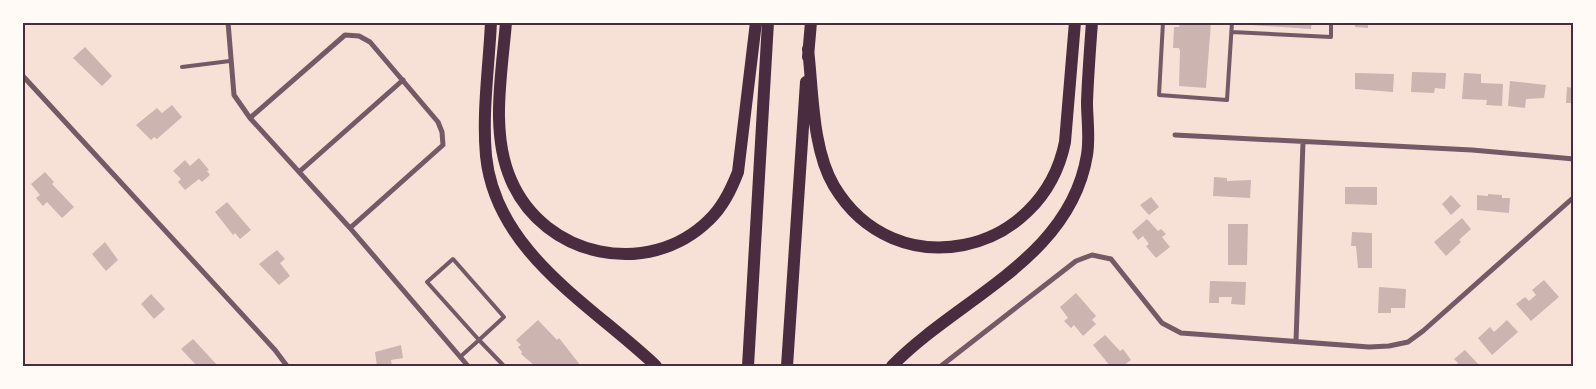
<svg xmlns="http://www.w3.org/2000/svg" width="1596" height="389" font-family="Raleway,sans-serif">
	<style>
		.building { fill: #ccb4b1 }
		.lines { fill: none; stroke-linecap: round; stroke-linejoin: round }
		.service { stroke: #755966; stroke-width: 4 }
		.minor { stroke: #755966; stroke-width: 5 }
		.motorway { stroke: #4a2c40; stroke-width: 12 }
		.neatline { fill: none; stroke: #4a2c40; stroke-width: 2 }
	</style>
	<rect width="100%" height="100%" fill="#f7e1d7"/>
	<path class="building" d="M1181,22H1211L1206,88L1179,86L1180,51L1179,48H1173L1174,27H1179Z
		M1250,22H1312L1311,29L1250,25Z
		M1355,22H1368V28L1355,27Z
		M1374,22H1395V25L1374,24Z
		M85,47L112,76L102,86L73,58Z
		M1412,72L1446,73L1445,89L1435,88L1434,93L1411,92Z
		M1355,73L1394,74L1393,92L1355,89Z
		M1464,73L1481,74V83L1503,84L1502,106L1486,105L1487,100L1462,99Z
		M1510,81L1546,85L1544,98L1526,99L1525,108L1508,106Z
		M1567,87L1574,88V103H1566Z
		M172,105L182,117L157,139L154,137L151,140L136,125L157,108L162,113Z
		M199,158L209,170L207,171L210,175L202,182L199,179L185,190L178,182L181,179L173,171L185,160L190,166Z
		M45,172L54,182L52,184L74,207L62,218L47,202L43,206L36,198L40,195L31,184Z
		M1214,177L1227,178V181L1251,180L1250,198L1213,196Z
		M1345,187H1377V205L1345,204Z
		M1488,194L1502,195V198H1510L1509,213L1477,210V195L1488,196Z
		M1451,195L1461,206L1451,215L1442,204Z
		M1151,197L1159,207L1149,215L1140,205Z
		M227,202L251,230L240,239L235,233L233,235L215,212Z
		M1462,218L1471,229L1459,240L1461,242L1446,256L1434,242Z
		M1147,219L1158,231L1161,229L1166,234L1162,237L1170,247L1156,258L1146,246L1149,244L1143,236L1138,240L1132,232Z
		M1228,224H1248L1247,265H1228Z
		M1352,232L1372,233V268H1358L1356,246H1351Z
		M105,242L118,260L106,271L92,254Z
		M277,250L285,259L280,263L290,276L279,285L259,264Z
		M1544,280L1559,297L1531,321L1516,304L1525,297L1529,301L1536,295L1532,290Z
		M1210,281L1246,282L1245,305L1231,304L1232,297H1219V303H1209Z
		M1379,287L1406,289L1405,308H1391V313H1378Z
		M1076,293L1096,316L1092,320L1096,324L1083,336L1074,325L1071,328L1064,321L1068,318L1060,307Z
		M151,294L165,309L154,319L141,304Z
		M538,320L557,340L559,338L581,366H535L521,354L522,352L518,347L521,345L516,340Z
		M1507,320L1518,332L1492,355L1478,338L1490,327L1494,332Z
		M1105,335L1120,351L1123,349L1131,360L1123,366H1110L1093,345Z
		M193,339L218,366H197L181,349Z
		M401,345L403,358L391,360L392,366H377L375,352Z
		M1465,350L1479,365L1477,366H1455L1458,363L1454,359Z"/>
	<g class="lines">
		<path class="service" d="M1163,22L1159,95L1227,100L1232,22
			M1232,32L1331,37V22
			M182,67L230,61
			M460,357L479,340L427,282L453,259L504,317L479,340L504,366"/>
		<path class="minor" d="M228,22L234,95L250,118L350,228L468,366
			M22,75L275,350L287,366
			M250,118L345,35L359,36L370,42L438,122L442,132L443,145L350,228
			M1175,135L1472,150L1574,159
			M299,172L403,80
			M1296,341L1303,142
			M941,366L1076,261L1092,255L1111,259L1162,323L1181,333L1369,347L1389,346L1408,342L1423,331L1574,197"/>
		<path class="motorway" d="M491,22C489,66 482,112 486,156C496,253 592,305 656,366
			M506,22C502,73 490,132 511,180C544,257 648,280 709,220C723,207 731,190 738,172L756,22
			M808,49C813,91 812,149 834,186C895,288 1042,256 1065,142L1075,22
			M808,57L811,22
			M748,366L768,22
			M787,366L806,82
			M892,366C958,298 1070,259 1087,155C1090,137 1087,119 1087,102C1088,75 1090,49 1092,22"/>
	</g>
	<rect width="1596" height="389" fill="none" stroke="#fffaf5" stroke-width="48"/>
	<rect x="24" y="24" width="1548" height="341" class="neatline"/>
</svg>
